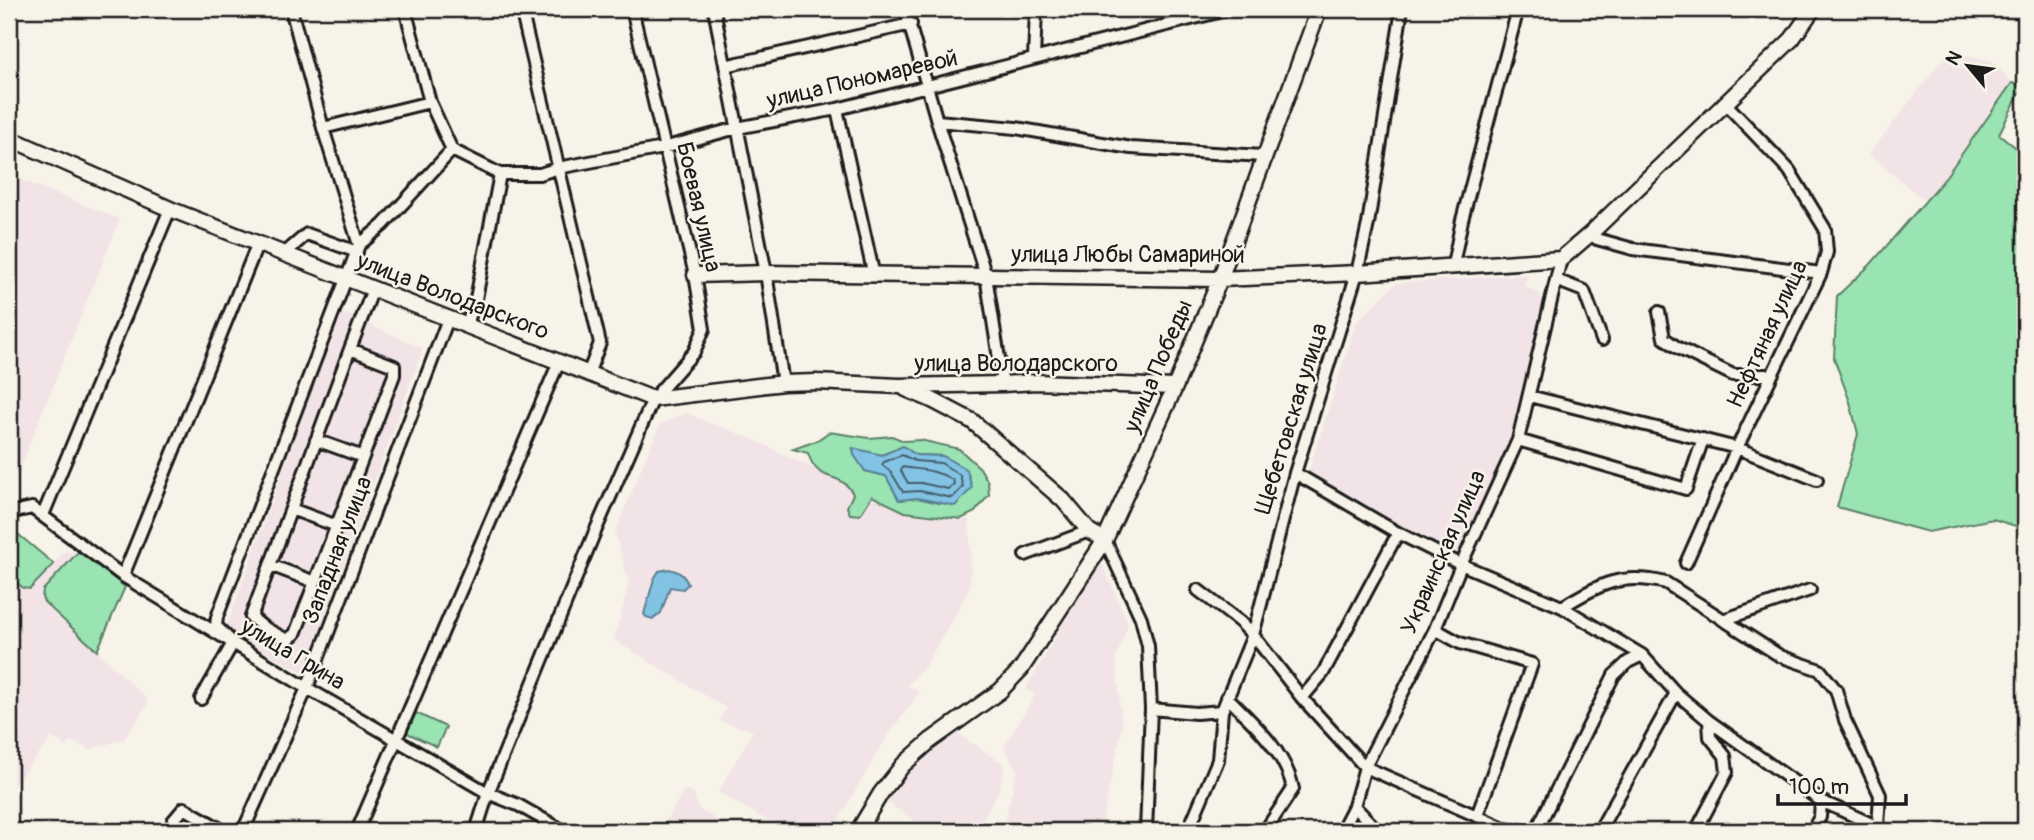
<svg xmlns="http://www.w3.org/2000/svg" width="2034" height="840" font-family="Pangolin,sans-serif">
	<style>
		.built { fill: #f2e3e7 }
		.green { fill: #9ae3b2; stroke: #5b8067; stroke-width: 2; fill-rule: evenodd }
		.water { fill: #82c2e3; stroke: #598093; stroke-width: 2 }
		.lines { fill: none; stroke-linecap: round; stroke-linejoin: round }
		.shore { stroke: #455e6c; stroke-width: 2 }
		.minor-casing { stroke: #1c1c1c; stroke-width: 16 }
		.major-casing { stroke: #1c1c1c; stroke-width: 19 }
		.minor { stroke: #f7f3e8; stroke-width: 10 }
		.major { stroke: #f7f3e8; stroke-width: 14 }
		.labels { text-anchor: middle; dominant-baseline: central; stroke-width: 5; stroke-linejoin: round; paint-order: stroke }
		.street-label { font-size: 23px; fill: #1c1c1c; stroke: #f7f3e8 }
	</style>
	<rect width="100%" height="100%" fill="#f7f3e8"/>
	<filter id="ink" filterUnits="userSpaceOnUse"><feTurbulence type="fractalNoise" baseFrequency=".0143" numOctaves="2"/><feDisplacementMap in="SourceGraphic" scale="14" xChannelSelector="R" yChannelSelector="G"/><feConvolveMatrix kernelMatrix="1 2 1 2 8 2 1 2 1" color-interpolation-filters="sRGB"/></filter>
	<g filter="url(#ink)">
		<path class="built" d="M1947,54L1991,60L2012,83L1942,182L1926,202L1869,154Z
			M9,175L120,219L14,483L9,479Z
			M1520,275L1529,276L1524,286L1541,294L1540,298L1544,299L1508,447L1457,559L1307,476L1356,323L1396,283Z
			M340,311L423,349L304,673L223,630L231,615Z
			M685,413L752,439L905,512L969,520L971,562L969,590L926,665L908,685L920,692L886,738L832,831H778L780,828L718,792L753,731L720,721L726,708L614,640L629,583L615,532L660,424Z
			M9,521L13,524V530L53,564L66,550L69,553L79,551L125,587L97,651L147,699V705L125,738L90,750L71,741L67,746L52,737L10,790Z
			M1100,558L1128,624L1116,658L1122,727L1100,831H1002L1017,771L1004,747L1035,695L1026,689Z
			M957,733L1005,765L1000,789L976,831H929L887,802L920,756Z
			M684,789L694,794L699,809L735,831H661Z"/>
		<path class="green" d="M2012,83L2023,86L1999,134L2025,155V529L1993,519L1928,532L1837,507L1858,434L1850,402L1834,358L1837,296L1870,265L1942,182Z
			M829,432L869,438L892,436L904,441L920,440L959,449L980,468L988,482L989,495L975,512L961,519L905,512L872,496L860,515L850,514L847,507L853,494C840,469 818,486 808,453L793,449L816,441ZM903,447L916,455L943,456L939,503L918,498L899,500L886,476L865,471L853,449L882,455Z
			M13,530L54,564L30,589L23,588L9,576V535Z
			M79,551L125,587L97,651L44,602L42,597L43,590Z
			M416,713L446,727L437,747L407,733Z"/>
		<path class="water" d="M903,446L916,455L943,456L967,470L972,488L955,506L918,498L899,500L886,476L865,471L854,455L853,448L882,455Z
			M669,569C679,571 684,575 688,584L683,589L670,587L661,613L653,619L646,617L644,614L654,579L659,571Z"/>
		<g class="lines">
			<path class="shore" d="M902,455L915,461L941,463L960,475L963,487L952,498L920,491L903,492L891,472L882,465L884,462Z
				M902,467C921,470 935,469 953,480L954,484L948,489L921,483H908L901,471Z"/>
			<defs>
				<path id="minor" d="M291,9L323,128L359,245
					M405,9L430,102L452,150L500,174H540L558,168L663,148L737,128L837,109L1230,9
					M521,9L600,343L588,374
					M714,9L766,273L783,383
					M905,9L937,121L986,276L1003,384
					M1034,59L1036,9
					M725,66L911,24
					M837,109L874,276
					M937,121L1016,128L1131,148L1263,156
					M323,128L430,102
					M1590,234L1597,239L1633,249L1821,273
					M285,253L307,234L357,252
					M1453,265L1462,220L1518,9
					M1556,280L1584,291L1602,340
					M1659,312L1664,338L1678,348L1733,375H1772
					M466,325L475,304L500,174
					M350,349L394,366V375L363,457
					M1529,396L1737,448L1817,480
					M316,440L363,457L295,634L287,640L263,627L251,617L350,349L373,289
					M1518,440L1686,489L1703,439
					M1295,473L1398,533L1458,563L1562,607L1642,655L1676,693L1709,721L1821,801L1887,831
					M291,509L337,526
					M9,513L32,508L123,576L307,688L488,793L518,805L564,831
					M43,515L170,209
					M1105,540L1141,618L1148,646L1151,709L1146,831
					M1025,555L1089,531
					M1686,563L1737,448L1821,273L1827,252L1825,229L1789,170L1725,103
					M270,565L315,582
					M123,576L258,243
					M1198,590L1240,622L1253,635L1302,698L1365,767L1511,831
					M1562,607C1599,584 1622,572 1666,583L1780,656L1820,670L1836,690L1845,720L1880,795L1878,826
					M1723,620L1810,590
					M1435,629L1460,643L1532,664L1477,816
					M1227,697C1253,723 1286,752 1293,789L1265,831
					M1302,698L1323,673L1398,533
					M201,699L233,643L216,626L217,617L359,245L383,225L452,150
					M1151,709L1196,713L1222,711
					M1354,806L1378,831
					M170,831L173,821L184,808L224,831
					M243,831L307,688L448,319
					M357,831L559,362
					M476,831L488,793L594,534L653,399L694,352L704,329L695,275L632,9
					M1188,831L1218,760L1222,711L1253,635L1295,473L1357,273L1368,224L1402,9
					M1341,831L1354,806L1365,767L1435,629L1461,565L1518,440L1561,259
					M1536,831L1614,675L1628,662L1642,655
					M1599,831L1676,693
					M1696,831L1727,772L1725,756L1710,737L1709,721
					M1812,831L1820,817L1821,801"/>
				<path id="major" d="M9,138L170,209L653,399L783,383L816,382L899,386L1003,384L1036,382L1175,387
					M695,275L766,273L1220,279L1357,273L1561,259L1590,234L1792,39L1813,9
					M906,389L932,400L972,421L1063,500L1089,531L1105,540
					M858,831L881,793L903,765L930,741L1000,691L1021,669L1105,540L1175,387L1220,279L1319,9"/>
			</defs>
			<use href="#minor" class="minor-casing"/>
			<use href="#major" class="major-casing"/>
			<use href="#minor" class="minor"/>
			<use href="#major" class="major"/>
		</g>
	</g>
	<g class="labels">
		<g class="street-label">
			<text transform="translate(862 79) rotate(-13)">улица Пономаревой</text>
			<text transform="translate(699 207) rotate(77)">Боевая улица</text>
			<text x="1128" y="254">улица Любы Самариной</text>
			<text transform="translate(453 296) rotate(21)">улица Володарского</text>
			<text transform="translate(1767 334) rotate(-65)">Нефтяная улица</text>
			<text x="1016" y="363">улица Володарского</text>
			<text transform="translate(1158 366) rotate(-67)">улица Победы</text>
			<text transform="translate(1291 419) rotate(-73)">Щебетовская улица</text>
			<text transform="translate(337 550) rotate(-69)">Западная улица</text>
			<text transform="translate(1443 552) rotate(-66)">Украинская улица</text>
			<text transform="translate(293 654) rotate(31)">улица Грина</text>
		</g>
	</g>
	<rect width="2034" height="840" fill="none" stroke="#f7f3e8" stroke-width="35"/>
	<rect x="18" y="18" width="1999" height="805" fill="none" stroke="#1c1c1c" stroke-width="2.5" filter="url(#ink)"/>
	<g transform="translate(1968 66) rotate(299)" stroke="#f7f3e8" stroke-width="5" paint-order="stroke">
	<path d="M0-5L12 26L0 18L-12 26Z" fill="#1c1c1c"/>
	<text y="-10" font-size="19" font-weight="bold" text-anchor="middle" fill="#1c1c1c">N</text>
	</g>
	<path d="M1778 794v10h128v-10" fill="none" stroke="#1c1c1c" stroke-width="3.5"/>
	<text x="1789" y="794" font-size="21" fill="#1c1c1c" stroke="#f7f3e8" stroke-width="5" paint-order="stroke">100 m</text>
</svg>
